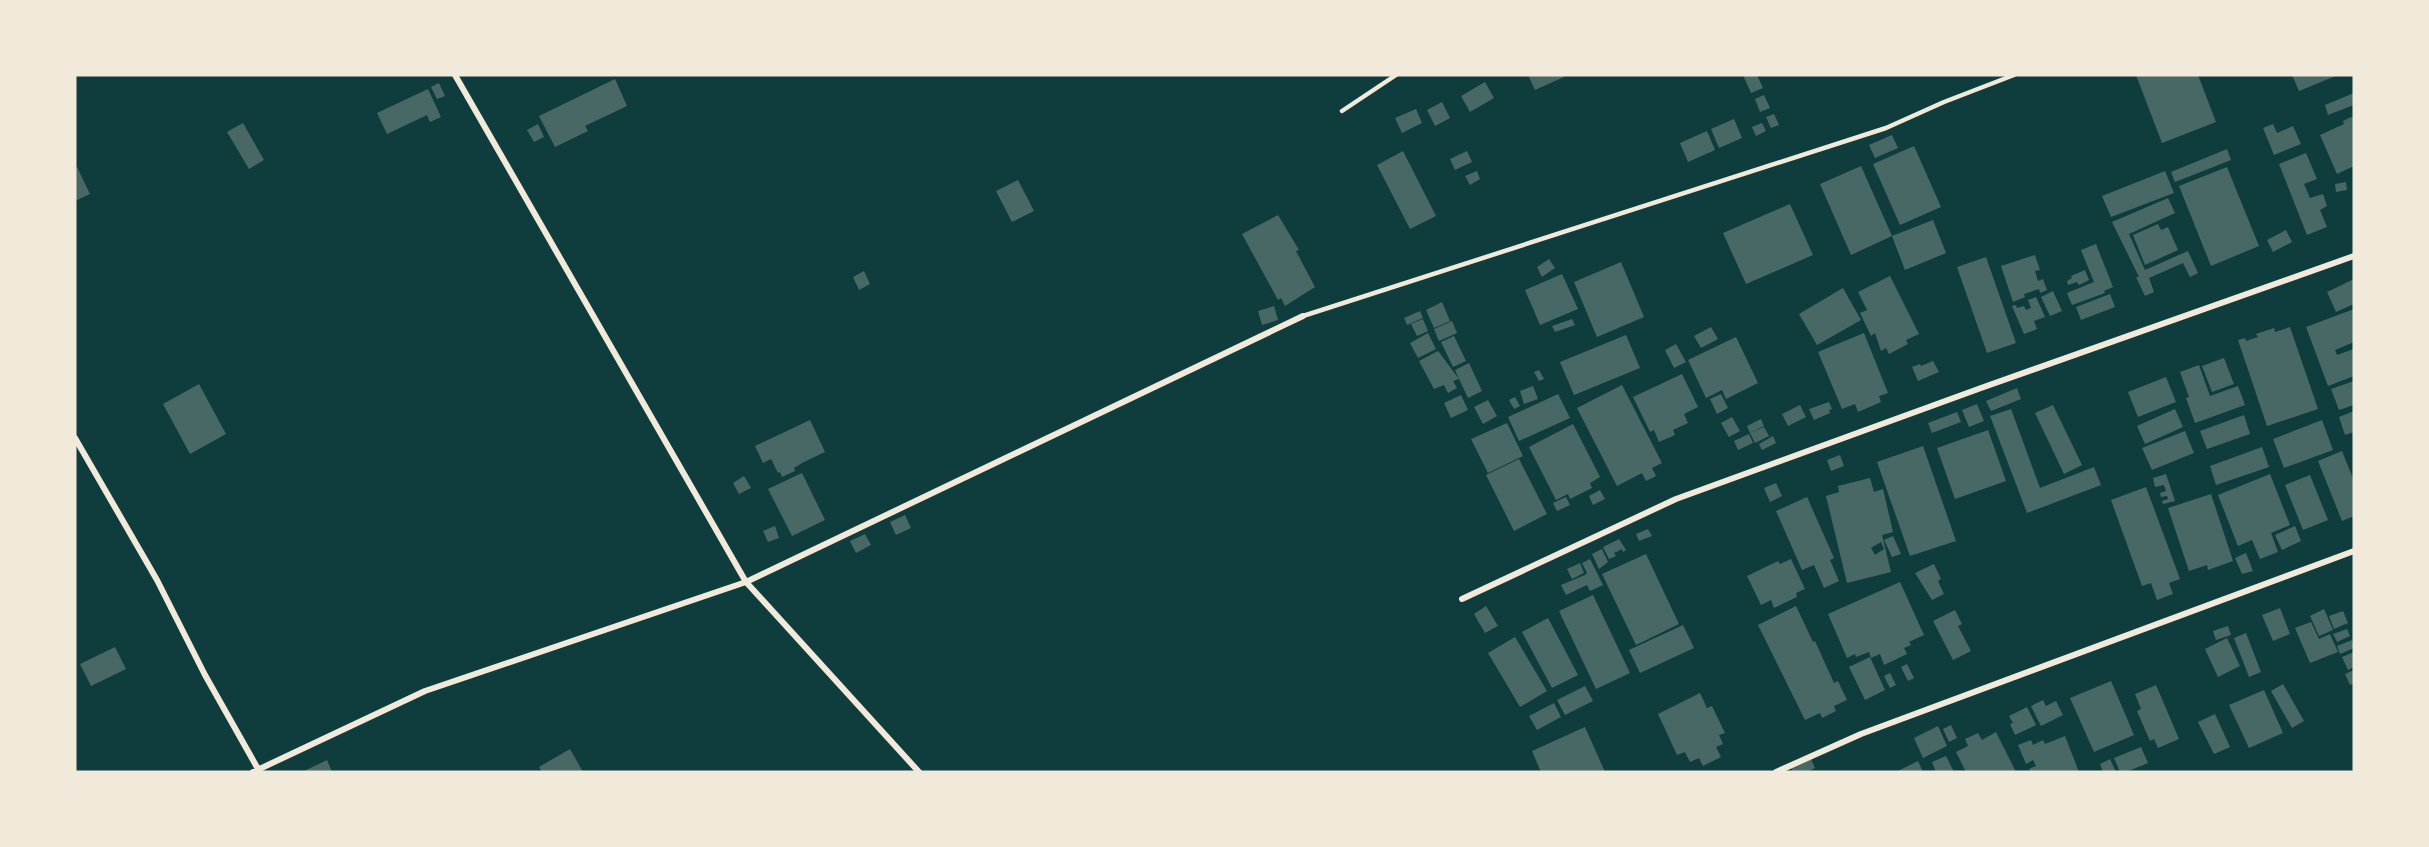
<svg xmlns="http://www.w3.org/2000/svg" width="2429" height="847" font-family="Figtree,sans-serif">
	<style>
		.building { fill: #486865; fill-rule: evenodd }
		.lines { fill: none; stroke-linecap: round; stroke-linejoin: round }
		.service { stroke: #f1e9da; stroke-width: 4.5 }
		.minor { stroke: #f1e9da; stroke-width: 6 }
	</style>
	<rect width="100%" height="100%" fill="#0f3d3e"/>
	<path class="building" d="M1528,75H1564V77L1535,90Z
		M1743,75H1757L1763,88L1751,93Z
		M2136,75H2198L2216,122L2162,143Z
		M2292,75H2338L2299,91Z
		M615,79L627,106L585,126L588,131L555,147L539,116Z
		M1485,82L1494,98L1470,112L1461,96Z
		M439,83L445,96L437,99L431,87Z
		M428,89L441,117L430,122L427,115L387,134L377,113Z
		M2354,93V105L2328,115L2325,105Z
		M1764,95L1770,108L1760,112L1755,99Z
		M1442,102L1450,118L1435,126L1427,110Z
		M1416,109L1422,123L1402,133L1395,118Z
		M1774,114L1779,125L1771,128L1766,117Z
		M2351,117L2354,119V166L2337,174L2320,135L2344,124L2343,121Z
		M1734,119L1742,138L1719,148L1711,129Z
		M243,123L264,160L249,169L227,132Z
		M1762,123L1766,131L1756,136L1752,127Z
		M538,124L544,137L534,142L527,130Z
		M2273,124L2277,133L2293,126L2301,144L2274,155L2263,128Z
		M1707,131L1715,150L1688,162L1680,143Z
		M1892,135L1898,148L1875,158L1869,145Z
		M1914,146L1941,207L1900,225L1873,164Z
		M2227,149L2231,160L2175,182L2171,172Z
		M1403,151L1436,216L1410,229L1377,165Z
		M1467,151L1472,162L1455,170L1450,159Z
		M2306,153L2317,179L2304,184L2310,198L2323,194L2327,206L2320,210L2327,227L2307,235L2279,164Z
		M1861,166L1892,236L1851,255L1820,184Z
		M77,167L90,194L75,201V168Z
		M2227,167L2259,246L2211,266L2179,186Z
		M1477,171L1480,179L1470,185L1465,176Z
		M2165,171L2174,193L2111,217L2102,196Z
		M1018,180L1034,211L1012,222L996,191Z
		M2346,182L2347,190L2336,192L2335,184Z
		M2168,198L2175,213L2129,234L2145,270L2188,251L2198,273L2190,277L2183,263L2149,278L2154,292L2145,296L2136,277H2139L2112,222Z
		M1790,204L1813,255L1746,284L1723,233Z
		M1278,215L1299,250L1296,251L1315,287L1285,306L1281,298L1278,300L1242,234Z
		M1933,220L1946,253L1905,270L1892,236Z
		M2158,224L2161,230L2168,227L2178,250L2145,265L2133,235Z
		M2286,230L2292,242L2273,252L2267,240Z
		M2096,244L2113,287L2104,291L2105,293L2072,305L2067,293L2094,282L2081,250Z
		M2035,255L2040,270L2035,271L2038,281L2043,279L2047,290L2040,293L2039,289L2024,294L2025,297L2013,302L2001,266Z
		M1986,257L2016,343L1987,353L1957,267Z
		M1549,259L1555,268L1542,277L1537,267Z
		M1621,262L1644,317L1597,337L1574,282Z
		M2085,270L2089,280L2079,285L2077,282L2068,285L2067,281L2072,278L2071,276Z
		M864,271L870,284L859,290L853,277Z
		M1562,274L1578,309L1540,325L1525,290Z
		M1890,276L1919,334L1906,340L1908,344L1889,354L1886,348L1881,351L1875,333L1871,336L1860,313L1867,310L1858,292Z
		M2354,279V304L2336,312L2327,292Z
		M1843,288L1861,320L1817,345L1799,314Z
		M2053,291L2062,311L2050,316L2041,297Z
		M2110,294L2115,307L2081,320L2076,307Z
		M2036,297L2045,317L2034,321L2037,329L2024,334L2012,306L2016,305L2017,308L2024,306L2026,310L2031,308L2028,300Z
		M1442,302L1450,321L1434,328L1426,310Z
		M1274,306L1278,320L1262,325L1258,311Z
		M2354,309V342L2335,350L2337,355L2354,349V376L2328,386L2306,327Z
		M1420,311L1423,318L1407,325L1404,318Z
		M1423,319L1428,331L1417,336L1411,324Z
		M1572,319L1575,325L1555,332L1552,326Z
		M1452,321L1457,333L1439,341L1434,329Z
		M1711,327L1718,339L1701,348L1694,336Z
		M2290,327L2318,409L2267,426L2238,340L2245,338L2246,341L2258,337L2256,334L2274,328L2275,332Z
		M1428,333L1436,349L1418,358L1410,343Z
		M1864,333L1888,393L1879,396L1881,402L1858,412L1855,404L1842,409L1818,352Z
		M1626,335L1640,368L1574,395L1560,362Z
		M1454,336L1466,361L1453,367L1441,342Z
		M1736,337L1758,383L1726,399L1722,390L1706,398L1688,360Z
		M1676,344L1686,362L1674,368L1665,350Z
		M1438,351L1459,379L1455,370L1469,363L1482,391L1468,398L1459,379L1453,381L1457,388L1448,393L1444,385L1434,389L1419,361Z
		M2224,358L2234,384L2212,392L2202,366Z
		M1933,361L1939,372L1918,381L1912,367L1920,364L1921,366Z
		M2199,365L2210,396L2238,386L2245,405L2195,423L2186,398L2189,397L2180,372Z
		M1539,370L1544,379L1539,381L1534,372Z
		M1682,374L1698,407L1684,414L1688,423L1673,430L1675,435L1659,442L1654,430L1650,432L1633,397Z
		M2166,377L2176,402L2138,417L2128,392Z
		M2354,381V405L2339,410L2331,389Z
		M199,384L226,434L190,454L163,404Z
		M1622,385L1662,463L1652,468L1656,476L1646,481L1642,473L1617,486L1577,408Z
		M1533,386L1538,399L1524,404L1520,391Z
		M2017,388L2021,399L1991,411L1986,401Z
		M1558,394L1570,418L1519,441L1508,417Z
		M1721,394L1728,408L1717,414L1710,399Z
		M1461,395L1468,410L1451,418L1444,403Z
		M1515,397L1520,406L1514,409L1509,400Z
		M1488,400L1497,416L1483,424L1474,407Z
		M1829,402L1832,409L1829,410L1830,413L1814,420L1809,409Z
		M1977,404L1984,421L1969,427L1962,410Z
		M1800,405L1806,417L1788,426L1782,414Z
		M2053,405L2082,465L2064,474L2035,413Z
		M2011,409L2040,488L2094,467L2101,485L2027,513L1990,416Z
		M2175,409L2183,427L2145,444L2137,426Z
		M2354,411V432L2345,435L2339,417Z
		M1957,412L1961,422L1932,433L1928,423Z
		M2244,415L2250,434L2207,449L2200,431Z
		M1732,417L1740,431L1729,437L1721,423Z
		M1761,419L1764,426L1750,433L1747,426Z
		M810,420L825,452L802,463L794,468L795,471L782,477L780,472L778,473L771,459L763,463L755,446Z
		M2322,420L2333,450L2284,468L2273,439Z
		M1507,423L1523,456L1488,473L1471,439Z
		M1573,424L1600,477L1590,483L1592,488L1570,499L1568,494L1556,500L1529,447Z
		M1764,427L1769,436L1755,443L1750,433Z
		M1988,430L2006,481L1955,499L1937,448Z
		M2185,431L2194,453L2152,470L2142,448Z
		M1749,434L1753,443L1738,450L1734,441Z
		M1773,436L1776,443L1762,450L1759,444Z
		M1923,446L1956,541L1910,556L1877,462Z
		M2262,447L2269,467L2216,485L2210,466Z
		M2342,451L2354,481V516L2342,521L2318,461Z
		M1840,455L1844,466L1831,471L1827,460Z
		M1519,459L1547,514L1514,531L1486,475Z
		M802,473L825,520L792,536L768,489Z
		M2166,474L2175,501L2163,504L2162,501L2168,499L2167,496L2161,497L2160,493L2166,491L2164,485L2155,487L2153,478Z
		M2270,474L2290,525L2271,533L2278,552L2260,559L2252,540L2238,546L2218,495Z
		M2310,475L2328,520L2303,530L2285,485Z
		M744,476L751,488L739,494L733,483Z
		M1870,478L1874,492L1883,489L1893,532L1882,535L1891,572L1847,583L1826,496L1839,492L1838,486ZM1881,542L1884,549L1875,555L1871,548Z
		M1776,483L1782,496L1770,502L1764,488Z
		M2146,487L2180,579L2169,583L2173,594L2157,600L2151,583L2142,586L2111,500Z
		M1600,490L1605,499L1593,505L1589,496Z
		M2211,494L2233,561L2208,570L2207,565L2189,571L2168,508Z
		M1566,497L1570,505L1557,511L1553,503Z
		M1807,497L1834,558L1830,560L1839,581L1824,588L1814,565L1802,570L1776,511Z
		M905,515L911,528L896,535L890,522Z
		M775,526L779,538L768,542L763,531Z
		M2295,526L2301,541L2282,550L2275,535Z
		M1648,529L1652,536L1639,541L1636,534Z
		M865,534L871,545L856,553L850,541Z
		M1893,536L1901,554L1892,557L1884,540Z
		M1619,539L1626,550L1623,552L1622,549L1614,553L1616,556L1609,559L1603,547Z
		M1602,549L1608,562L1599,569L1592,554Z
		M2246,553L2253,571L2242,574L2235,558Z
		M1646,554L1679,624L1636,645L1602,574Z
		M1590,559L1603,585L1590,591L1587,585L1566,595L1561,585L1585,575L1587,573L1582,563Z
		M1791,559L1805,589L1796,593L1797,597L1774,608L1771,600L1761,605L1747,576L1778,561L1780,564Z
		M1580,563L1584,573L1572,579L1567,569Z
		M1934,564L1941,579L1938,581L1944,594L1932,600L1915,573Z
		M1900,582L1924,635L1909,642L1911,645L1904,648L1907,654L1884,665L1880,654L1871,658L1869,652L1856,657L1855,654L1847,658L1828,614Z
		M1593,595L1630,673L1596,689L1559,611Z
		M1486,606L1498,626L1485,633L1474,614Z
		M1796,606L1813,642L1815,641L1834,683L1838,681L1847,700L1834,706L1836,711L1822,718L1820,713L1805,720L1758,625Z
		M2280,608L2290,634L2273,641L2262,615Z
		M2324,609L2333,630L2319,636L2310,616Z
		M1955,610L1962,624L1958,626L1971,651L1953,660L1933,621Z
		M2343,611L2348,623L2334,629L2329,616Z
		M1548,618L1578,675L1552,688L1522,632Z
		M2311,622L2319,639L2330,634L2338,652L2310,663L2295,628Z
		M1683,625L1694,648L1640,673L1629,650Z
		M2228,626L2231,635L2216,640L2213,631Z
		M2347,629L2350,636L2337,642L2333,634Z
		M2246,633L2261,672L2249,677L2234,638Z
		M1515,637L1547,691L1520,707L1488,653Z
		M2227,638L2240,666L2218,677L2205,649Z
		M2352,640L2354,648L2340,654L2337,646Z
		M115,647L126,669L91,686L80,664Z
		M2354,652V667L2348,670L2342,657Z
		M1870,657L1885,690L1865,700L1849,667Z
		M1907,664L1914,678L1908,681L1901,667Z
		M2354,670V683L2350,685L2345,674Z
		M1890,673L1896,685L1890,688L1884,676Z
		M2111,681L2134,735L2094,752L2070,698Z
		M2283,684L2304,721L2292,728L2271,691Z
		M2156,685L2179,739L2158,748L2154,739L2150,741L2137,711L2141,709L2135,694Z
		M1585,686L1593,701L1565,715L1557,700Z
		M2264,690L2283,733L2249,748L2229,705Z
		M1700,693L1707,708L1712,706L1725,733L1719,735L1723,744L1716,747L1721,757L1703,766L1699,758L1690,762L1685,752L1677,755L1658,714Z
		M2043,700L2046,706L2056,701L2063,715L2041,726L2031,706Z
		M1554,703L1561,717L1537,730L1529,716Z
		M2027,707L2036,725L2015,735L2010,724L2013,723L2009,716Z
		M2215,714L2230,747L2214,754L2198,722Z
		M1951,725L1957,738L1949,742L1943,729Z
		M1938,726L1947,746L1923,758L1914,738Z
		M1585,727L1605,772H1541L1532,751Z
		M1996,732L2016,772H1966L1956,752L1968,746L1965,739L1978,733L1982,740Z
		M2065,736L2079,772H2030L2029,769L2036,766L2033,760L2026,764L2018,745L2031,740L2033,745L2043,740L2045,744Z
		M2141,747L2148,763L2126,772H2120L2114,758Z
		M570,749L583,772H542L539,767Z
		M1946,756L1954,772H1936L1932,762Z
		M1811,759L1815,768L1807,772H1793L1791,768Z
		M2110,759L2116,772H2103L2100,764Z
		M327,760L332,772H302Z
		M1918,761L1923,772H1896Z"/>
	<g class="lines">
		<path class="service" d="M1342,111L1396,75
			M1303,316L1886,128L1944,102L2014,75"/>
		<path class="minor" d="M455,75L746,582L919,772
			M75,438L157,580L205,675L258,769
			M1462,599L1676,499L1981,388L2354,256
			M253,772L425,691L746,582L1303,316
			M1776,772L1861,734L2354,551"/>
	</g>
	<rect width="2429" height="847" fill="none" stroke="#f1e9da" stroke-width="153"/>
</svg>
